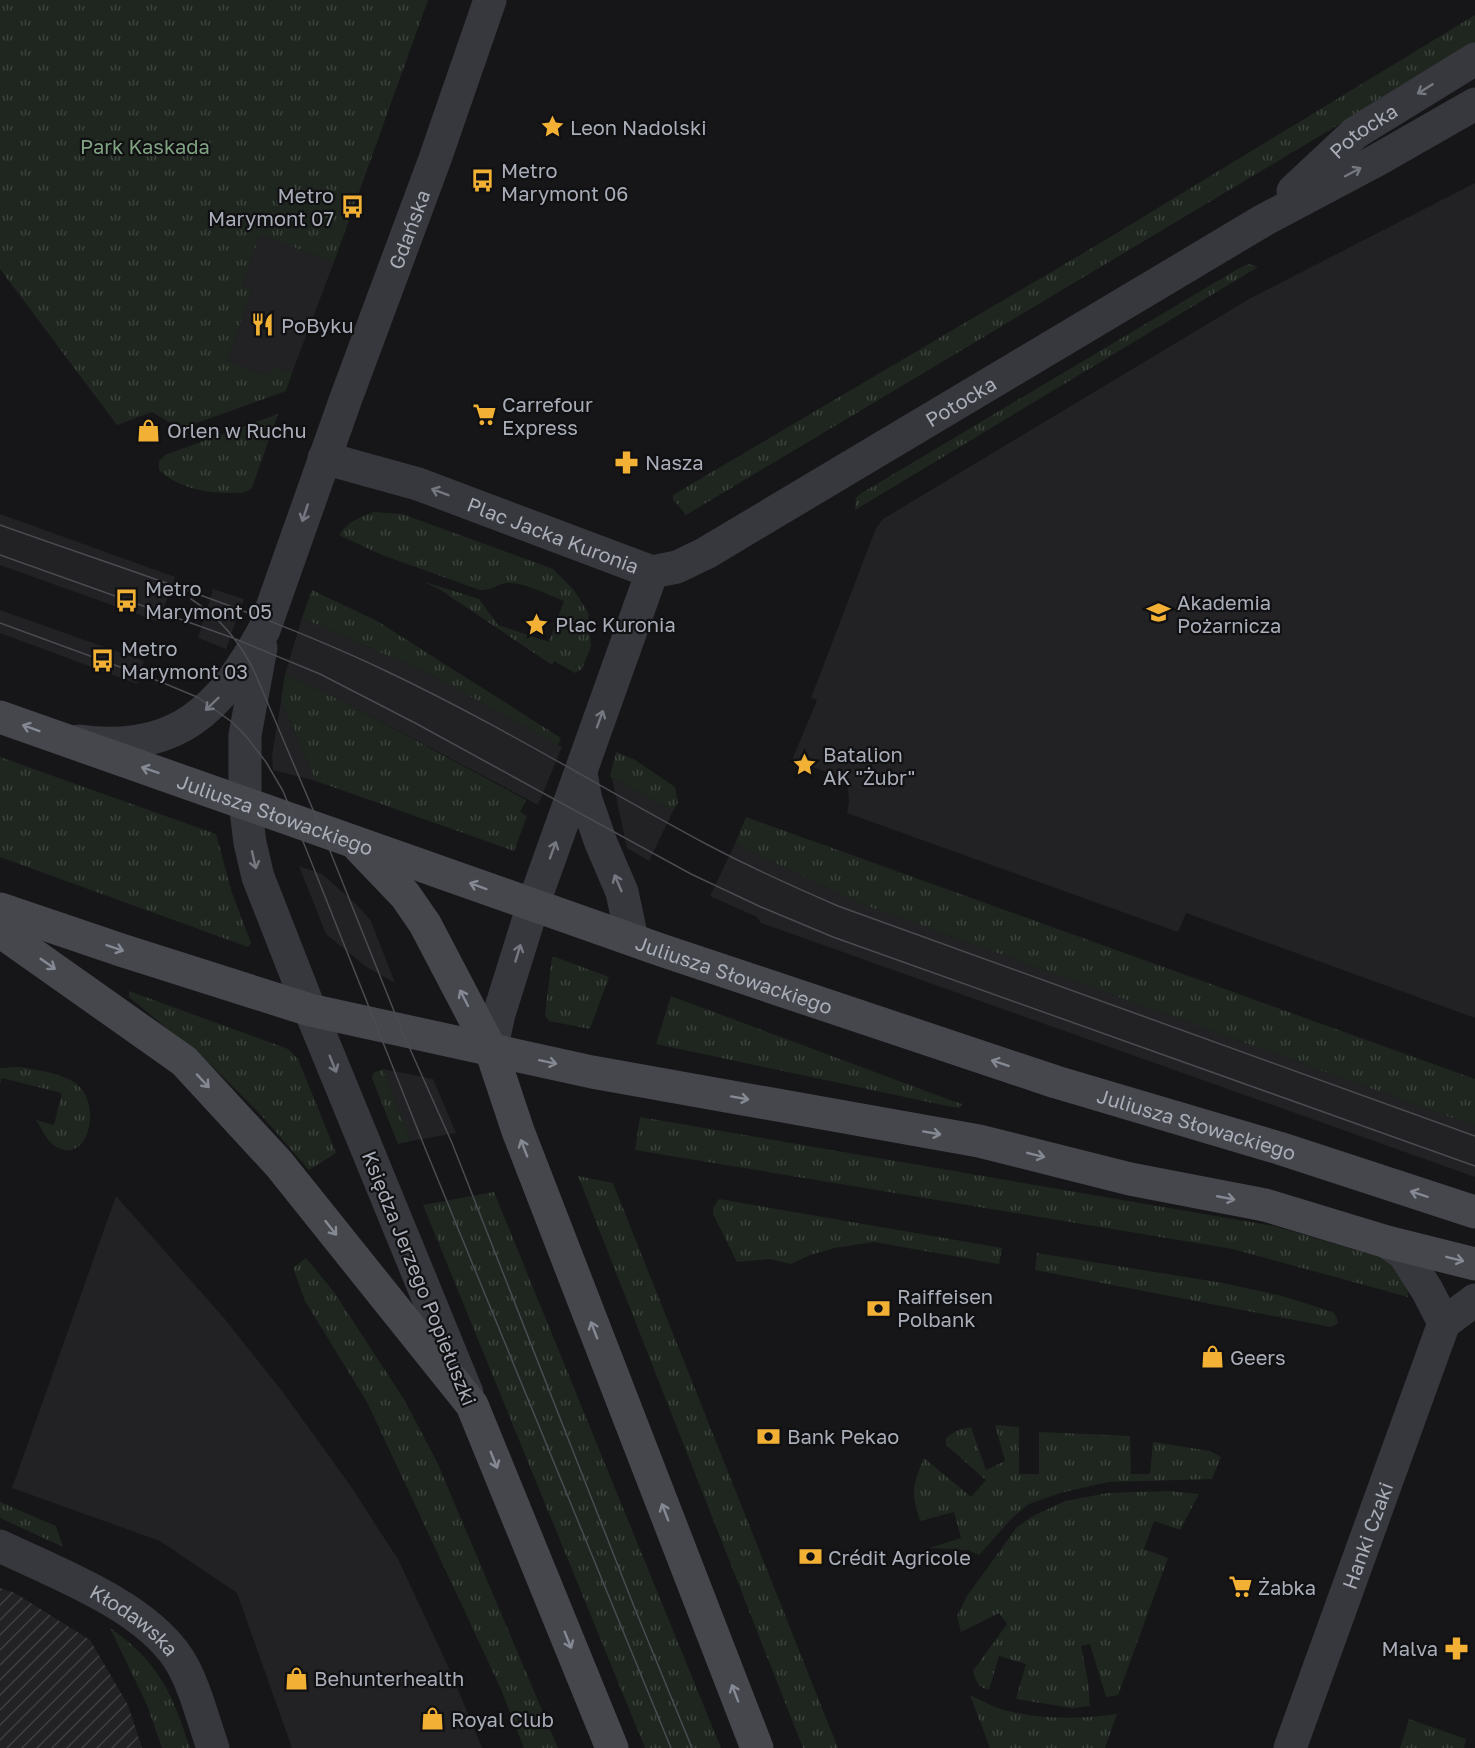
<svg xmlns="http://www.w3.org/2000/svg" width="1475" height="1748" font-family="'Golos Text',sans-serif">
	<style>
		.built { fill: #222225 }
		.industrial { fill: url(#industrial-furrows) }
		.grass { fill: url(#grass-tufts) }
		.lines { fill: none; stroke-linecap: round; stroke-linejoin: round }
		.minor { stroke: #37383d; stroke-width: 33 }
		.tertiary { stroke: #37383d; stroke-width: 33 }
		.secondary { stroke: #45474d; stroke-width: 33 }
		.tram { stroke: #4a4c52; stroke-width: 1.5 }
		.oneway { stroke: #757881 }
		.oneway2 { stroke: #858993 }
		.labels { text-anchor: middle; dominant-baseline: central; stroke-width: 4.5; stroke-linejoin: round; paint-order: stroke }
		.poi-label { font-size: 20px; fill: #a8adb8; stroke: #111113; text-anchor: start }
		.street-label { font-size: 20px; fill: #a8adb8; stroke: #111113 }
		.park-label { font-size: 20px; fill: #7fa381; stroke: #111113 }
	</style>
	<defs>
		<pattern id="industrial-furrows" width="10" height="10" patternUnits="userSpaceOnUse" patternTransform="scale(1.5)"><rect width="10" height="10" fill="#222225"/><path d="M-1 1l2-2M0 10L10 0M9 11l2-2" fill="none" stroke="#3f3f43"/></pattern>
		<pattern id="grass-tufts" width="24" height="20" patternUnits="userSpaceOnUse" patternTransform="scale(1.5)"><rect width="24" height="20" fill="#1e261f"/><path d="M3 7l-1-3M5 7V3M7 7l1-3M15 17l-1-3M17 17v-4M19 17l1-3" fill="none" stroke="#3c433d"/></pattern>
	</defs>
	<rect width="100%" height="100%" fill="#161618"/>
	<path class="built" d="M1475,183V1018L1186,913L1178,932L847,813L849,803L847,779L792,760L817,700L811,698L876,528L883,519L1249,299Z
		M260,235L334,262L292,373L273,366L269,376L227,361L252,290L242,286Z
		M0,514L175,577L159,622L0,565Z
		M213,589L244,599L226,649L198,638Z
		M0,610L144,661L137,684L0,633Z
		M302,618L432,675L562,747L538,805L352,706L285,674Z
		M281,701L316,781L273,770L272,756Z
		M612,778L673,811L649,861L627,848Z
		M735,844L862,904L1475,1126V1177L761,923L757,917L710,896Z
		M299,866L322,874L356,904L371,921L395,983L365,966L326,934Z
		M383,1069L433,1079L456,1133L411,1141Z
		M116,1196L224,1318L285,1395L352,1488L399,1561L453,1677L482,1748H292L237,1593L160,1541L12,1488Z"/>
	<path class="industrial" d="M0,1588L15,1593L90,1640L128,1705L142,1748H0Z"/>
	<path class="grass" d="M0,0H428L334,262L260,235L242,286L252,290L227,361L269,376L273,366L292,373L286,391L180,429L152,412L117,425L0,269Z
		M1475,15V43L691,512L686,515L673,499V495L1102,242Z
		M1250,264L1258,267L855,510L856,498L860,494L1241,267Z
		M278,414L252,488C245,494 239,493 230,493C205,493 179,488 159,470V461L165,455Z
		M374,512L402,514L553,569L574,590L588,613L591,646L582,669L575,673L554,661L552,665L439,589L422,581L479,599L498,625L549,642L564,601C549,595 523,582 508,583C498,583 495,590 480,590L382,555L339,535C347,522 360,517 374,512Z
		M312,590L377,621L561,738L558,745L432,675L302,618Z
		M285,674L352,706L526,800L520,812L527,816L514,851L316,781L281,701Z
		M616,752L635,760L675,787L678,802L673,811L612,778L610,776Z
		M0,757L216,834L232,893L251,943L248,947L0,857Z
		M746,817L1475,1079V1126L862,904L735,844Z
		M552,957H555L609,977L590,1029L549,1021L545,1015Z
		M129,991L288,1049L298,1059L336,1153L309,1170L261,1115L210,1064L129,997Z
		M671,996L950,1100L962,1104L960,1108L947,1106L656,1044Z
		M19,1067C37,1070 56,1072 72,1081C105,1099 89,1168 55,1146C46,1140 42,1129 36,1120L54,1125L62,1093L2,1078L0,1084V1068Z
		M383,1069L411,1141L398,1144L372,1078L373,1073Z
		M640,1117L1274,1226L1390,1260L1407,1283L1408,1297L1233,1249L635,1150Z
		M578,1176L613,1183L838,1748H803Z
		M494,1192L721,1748H645L423,1205Z
		M719,1199L1002,1248L999,1264L874,1242L834,1248L810,1255L791,1264L770,1259L737,1262L713,1214V1208Z
		M1037,1253L1223,1283L1282,1296L1333,1312L1337,1318L1338,1323L1331,1327L1035,1270Z
		M306,1258L334,1292L405,1401L437,1462L558,1748H524L500,1687L367,1402L305,1301L293,1268Z
		M995,1425L1019,1427V1474H1039V1432L1130,1436L1131,1474H1150L1153,1442L1210,1451L1221,1457L1212,1479L1108,1482L1060,1493L1029,1504L1013,1517L979,1555L968,1550L929,1548L961,1538L954,1512L920,1521C911,1492 912,1486 924,1458L971,1497L986,1480L946,1445V1438L958,1430L971,1427L986,1470L1005,1461Z
		M1168,1491L1199,1494L1180,1530L1154,1521L1144,1549L1168,1558L1118,1695L1106,1697L1090,1644L1081,1646L1088,1681L1090,1706L1072,1708L1016,1699L1026,1664L999,1656L989,1690C978,1687 976,1682 973,1671L1007,1624L999,1613L961,1632L957,1616L967,1596L1017,1527L1033,1516L1065,1501L1108,1493Z
		M0,1502L56,1526L63,1547L0,1518Z
		M110,1628C159,1662 172,1693 190,1748H162L147,1705Z
		M970,1695C981,1700 993,1707 1004,1710C1042,1720 1078,1719 1117,1714L1105,1748H990Z
		M1409,1719L1466,1739L1464,1748H1400Z"/>
	<g class="lines">
		<g class="minor">
			<path d="M1387,1242L1404,1254L1427,1290L1444,1323"/>
			<path id="s1" d="M0,1546C56,1573 143,1605 178,1658C194,1682 203,1720 213,1748"/>
			<path id="s2" d="M1290,1748L1444,1323L1475,1300"/>
		</g>
		<g class="tertiary">
			<path id="s3" d="M1293,191L1355,133L1475,59"/>
			<path id="s4" d="M324,458L418,484L652,572"/>
			<path id="s5" d="M652,572L677,567L706,553L1264,220L1379,159L1475,104"/>
			<path d="M261,648L245,735V803L250,843L258,877L310,1010L467,1393"/>
			<path id="s6" d="M79,741C176,754 220,710 264,630L345,401L435,159L490,0"/>
			<path d="M581,774L586,800L601,843L622,892L632,939"/>
			<path d="M491,1050L499,1014L533,905L652,572"/>
		</g>
		<g class="secondary">
			<path id="s7" d="M0,717L661,950L1056,1082L1279,1148L1475,1212"/>
			<path d="M359,847L405,895L425,924L491,1050L518,1131L757,1748"/>
			<path d="M0,909L121,950L310,1010L592,1072L979,1141L1130,1179L1265,1205L1387,1242L1475,1264"/>
			<path d="M0,931L184,1061L279,1164L472,1405L612,1748"/>
		</g>
		<path class="tram" d="M0,525C129,571 262,612 386,671C496,723 600,787 708,845C750,867 794,887 838,906L1475,1136
			M0,555L233,638L320,674L417,724L691,874L761,907L833,937L1475,1166
			M191,599C219,617 241,643 255,673L322,831L402,1031L452,1143L635,1609L692,1748
			M0,623L161,682L197,697L232,722L245,735L266,762L283,791L425,1148L671,1748"/>
	</g>
	<defs><path id="oneway-shaft" d="M-6 0H5M1.5-3L5.5 0L1.5 3" fill="none" stroke-width="1.6" stroke-linecap="round" stroke-linejoin="round" transform="scale(1.5)"/></defs>
	<g class="oneway">
		<use href="#oneway-shaft" transform="translate(1425 89) rotate(148)"/>
		<use href="#oneway-shaft" transform="translate(1353 172) rotate(-28)"/>
		<use href="#oneway-shaft" transform="translate(440 492) rotate(-159)"/>
		<use href="#oneway-shaft" transform="translate(305 513) rotate(108)"/>
		<use href="#oneway-shaft" transform="translate(212 704) rotate(136)"/>
		<use href="#oneway-shaft" transform="translate(600 719) rotate(-70)"/>
		<use href="#oneway-shaft" transform="translate(553 850) rotate(-70)"/>
		<use href="#oneway-shaft" transform="translate(254 860) rotate(77)"/>
		<use href="#oneway-shaft" transform="translate(618 883) rotate(-113)"/>
		<use href="#oneway-shaft" transform="translate(518 953) rotate(-73)"/>
		<use href="#oneway-shaft" transform="translate(333 1064) rotate(68)"/>
	</g>
	<g class="oneway2">
		<use href="#oneway-shaft" transform="translate(31 728) rotate(-160)"/>
		<use href="#oneway-shaft" transform="translate(150 770) rotate(-161)"/>
		<use href="#oneway-shaft" transform="translate(478 886) rotate(-160)"/>
		<use href="#oneway-shaft" transform="translate(115 948) rotate(19)"/>
		<use href="#oneway-shaft" transform="translate(48 964) rotate(35)"/>
		<use href="#oneway-shaft" transform="translate(464 998) rotate(-117)"/>
		<use href="#oneway-shaft" transform="translate(548 1062) rotate(12)"/>
		<use href="#oneway-shaft" transform="translate(1000 1063) rotate(-162)"/>
		<use href="#oneway-shaft" transform="translate(203 1081) rotate(47)"/>
		<use href="#oneway-shaft" transform="translate(740 1098) rotate(10)"/>
		<use href="#oneway-shaft" transform="translate(932 1133) rotate(10)"/>
		<use href="#oneway-shaft" transform="translate(524 1148) rotate(-111)"/>
		<use href="#oneway-shaft" transform="translate(1036 1155) rotate(14)"/>
		<use href="#oneway-shaft" transform="translate(1419 1194) rotate(-162)"/>
		<use href="#oneway-shaft" transform="translate(1226 1198) rotate(11)"/>
		<use href="#oneway-shaft" transform="translate(331 1228) rotate(52)"/>
		<use href="#oneway-shaft" transform="translate(1455 1259) rotate(14)"/>
		<use href="#oneway-shaft" transform="translate(594 1330) rotate(-111)"/>
		<use href="#oneway-shaft" transform="translate(494 1460) rotate(68)"/>
		<use href="#oneway-shaft" transform="translate(665 1512) rotate(-111)"/>
		<use href="#oneway-shaft" transform="translate(568 1640) rotate(68)"/>
		<use href="#oneway-shaft" transform="translate(735 1693) rotate(-111)"/>
	</g>
	<defs>
		<symbol id="sight-bare" viewBox="-9 -9 18 18"><path d="M0-6L1.8-2.2L6-1.7L2.9 1.2L3.7 5.4L0 3.3L-3.7 5.4L-2.9 1.2L-6-1.7L-1.8-2.2Z" fill="#f2b134" stroke="#111113" stroke-width="2.5" paint-order="stroke"/></symbol>
		<symbol id="bus-bare" viewBox="-9 -9 18 18"><path d="M-5-6H5V4H4V6H2V4H-2V6H-4V4H-5ZM-3.5-4V0h7V-4ZM-3.5 1.2v1.5H-2V1.2ZM2 1.2v1.5H3.5V1.2Z" fill="#f2b134" stroke="#111113" stroke-width="2.5" paint-order="stroke"/></symbol>
		<symbol id="restaurant-bare" viewBox="-9 -9 18 18"><path d="M-5-6h1v4h1v-4h1v4h1v-4h1v5L-1.5 .5V6h-2V.5L-5-1ZM5-6V6H3V1.5H1.5Q1.5-4 5-6Z" fill="#f2b134" stroke="#111113" stroke-width="2.5" paint-order="stroke"/></symbol>
		<symbol id="supermarket-bare" viewBox="-9 -9 18 18"><path d="M-6-5.5h2.5l.6 2H6L4.5 2H-2.5L-4.4-4H-6ZM-1.5 3.2a1.3 1.3 0 1 0 .1 0ZM3 3.2a1.3 1.3 0 1 0 .1 0Z" fill="#f2b134" stroke="#111113" stroke-width="2.5" paint-order="stroke"/></symbol>
		<symbol id="shop-bare" viewBox="-9 -9 18 18"><path d="M-5-2.5h2.3a2.7 3.5 0 0 1 5.4 0H5L5.5 6h-11ZM-1.5-2.5h3a1.5 2.3 0 0 0-3 0Z" fill="#f2b134" stroke="#111113" stroke-width="2.5" paint-order="stroke"/></symbol>
		<symbol id="pharmacy-bare" viewBox="-9 -9 18 18"><path d="M-2-6h4v4h4v4h-4v4h-4v-4h-4v-4h4Z" fill="#f2b134" stroke="#111113" stroke-width="2.5" paint-order="stroke"/></symbol>
		<symbol id="university-bare" viewBox="-9 -9 18 18"><path d="M0-5L7-2L0 1L-7-2ZM-4 1L0 2.5L4 1V4Q0 6-4 4Z" fill="#f2b134" stroke="#111113" stroke-width="2.5" paint-order="stroke"/></symbol>
		<symbol id="bank-bare" viewBox="-9 -9 18 18"><path d="M-6-4H6V4H-6ZM0-2.3a2.3 2.3 0 1 0 0 4.6a2.3 2.3 0 1 0 0-4.6Z" fill="#f2b134" stroke="#111113" stroke-width="2.5" paint-order="stroke"/></symbol>
	</defs>
	<g fill-rule="evenodd">
		<use href="#sight-bare" x="536" y="110" width="33" height="33"/>
		<use href="#bus-bare" x="466" y="164" width="33" height="33"/>
		<use href="#bus-bare" x="336" y="190" width="33" height="33"/>
		<use href="#restaurant-bare" x="246" y="308" width="33" height="33"/>
		<use href="#supermarket-bare" x="468" y="398" width="33" height="33"/>
		<use href="#shop-bare" x="132" y="414" width="33" height="33"/>
		<use href="#pharmacy-bare" x="610" y="446" width="33" height="33"/>
		<use href="#bus-bare" x="110" y="584" width="33" height="33"/>
		<use href="#university-bare" x="1142" y="596" width="33" height="33"/>
		<use href="#sight-bare" x="520" y="608" width="33" height="33"/>
		<use href="#bus-bare" x="86" y="644" width="33" height="33"/>
		<use href="#sight-bare" x="788" y="748" width="33" height="33"/>
		<use href="#bank-bare" x="862" y="1292" width="33" height="33"/>
		<use href="#shop-bare" x="1196" y="1340" width="33" height="33"/>
		<use href="#bank-bare" x="752" y="1420" width="33" height="33"/>
		<use href="#bank-bare" x="794" y="1540" width="33" height="33"/>
		<use href="#supermarket-bare" x="1224" y="1570" width="33" height="33"/>
		<use href="#pharmacy-bare" x="1440" y="1632" width="33" height="33"/>
		<use href="#shop-bare" x="280" y="1662" width="33" height="33"/>
		<use href="#shop-bare" x="416" y="1702" width="33" height="33"/>
	</g>
	<g class="labels">
		<g class="poi-label">
			<text x="570" y="127">Leon Nadolski</text>
			<text x="501" y="170">Metro<tspan x="501" dy="23">Marymont 06</tspan></text>
			<text x="334" y="195" text-anchor="end">Metro<tspan x="334" dy="23">Marymont 07</tspan></text>
			<text x="281" y="325">PoByku</text>
			<text x="502" y="404">Carrefour<tspan x="502" dy="23">Express</tspan></text>
			<text x="167" y="430">Orlen w Ruchu</text>
			<text x="645" y="462">Nasza</text>
			<text x="145" y="588">Metro<tspan x="145" dy="23">Marymont 05</tspan></text>
			<text x="1177" y="602">Akademia<tspan x="1177" dy="23">Pożarnicza</tspan></text>
			<text x="555" y="624">Plac Kuronia</text>
			<text x="121" y="648">Metro<tspan x="121" dy="23">Marymont 03</tspan></text>
			<text x="823" y="754">Batalion<tspan x="823" dy="23">AK "Żubr"</tspan></text>
			<text x="897" y="1296">Raiffeisen<tspan x="897" dy="23">Polbank</tspan></text>
			<text x="1230" y="1357">Geers</text>
			<text x="787" y="1436">Bank Pekao</text>
			<text x="828" y="1557">Crédit Agricole</text>
			<text x="1258" y="1587">Żabka</text>
			<text x="1438" y="1648" text-anchor="end">Malva</text>
			<text x="314" y="1678">Behunterhealth</text>
			<text x="451" y="1719">Royal Club</text>
		</g>
		<g class="street-label">
			<text stroke="none"><textPath href="#s3" startOffset="93">Potocka</textPath></text>
			<text stroke="none"><textPath href="#s6" startOffset="660">Gdańska</textPath></text>
			<text stroke="none"><textPath href="#s5" startOffset="354">Potocka</textPath></text>
			<text stroke="none"><textPath href="#s4" startOffset="242">Plac Jacka Kuronia</textPath></text>
			<text stroke="none"><textPath href="#s7" startOffset="292">Juliusza Słowackiego</textPath></text>
			<text stroke="none"><textPath href="#s7" startOffset="778">Juliusza Słowackiego</textPath></text>
			<text stroke="none"><textPath href="#s7" startOffset="1264">Juliusza Słowackiego</textPath></text>
			<text transform="translate(420 1278) rotate(68)">Księdza Jerzego Popiełuszki</text>
			<text stroke="none"><textPath href="#s2" startOffset="226">Hanki Czaki</textPath></text>
			<text stroke="none"><textPath href="#s1" startOffset="154">Kłodawska</textPath></text>
		</g>
		<g class="park-label">
			<text x="145" y="146">Park Kaskada</text>
		</g>
	</g>
</svg>
